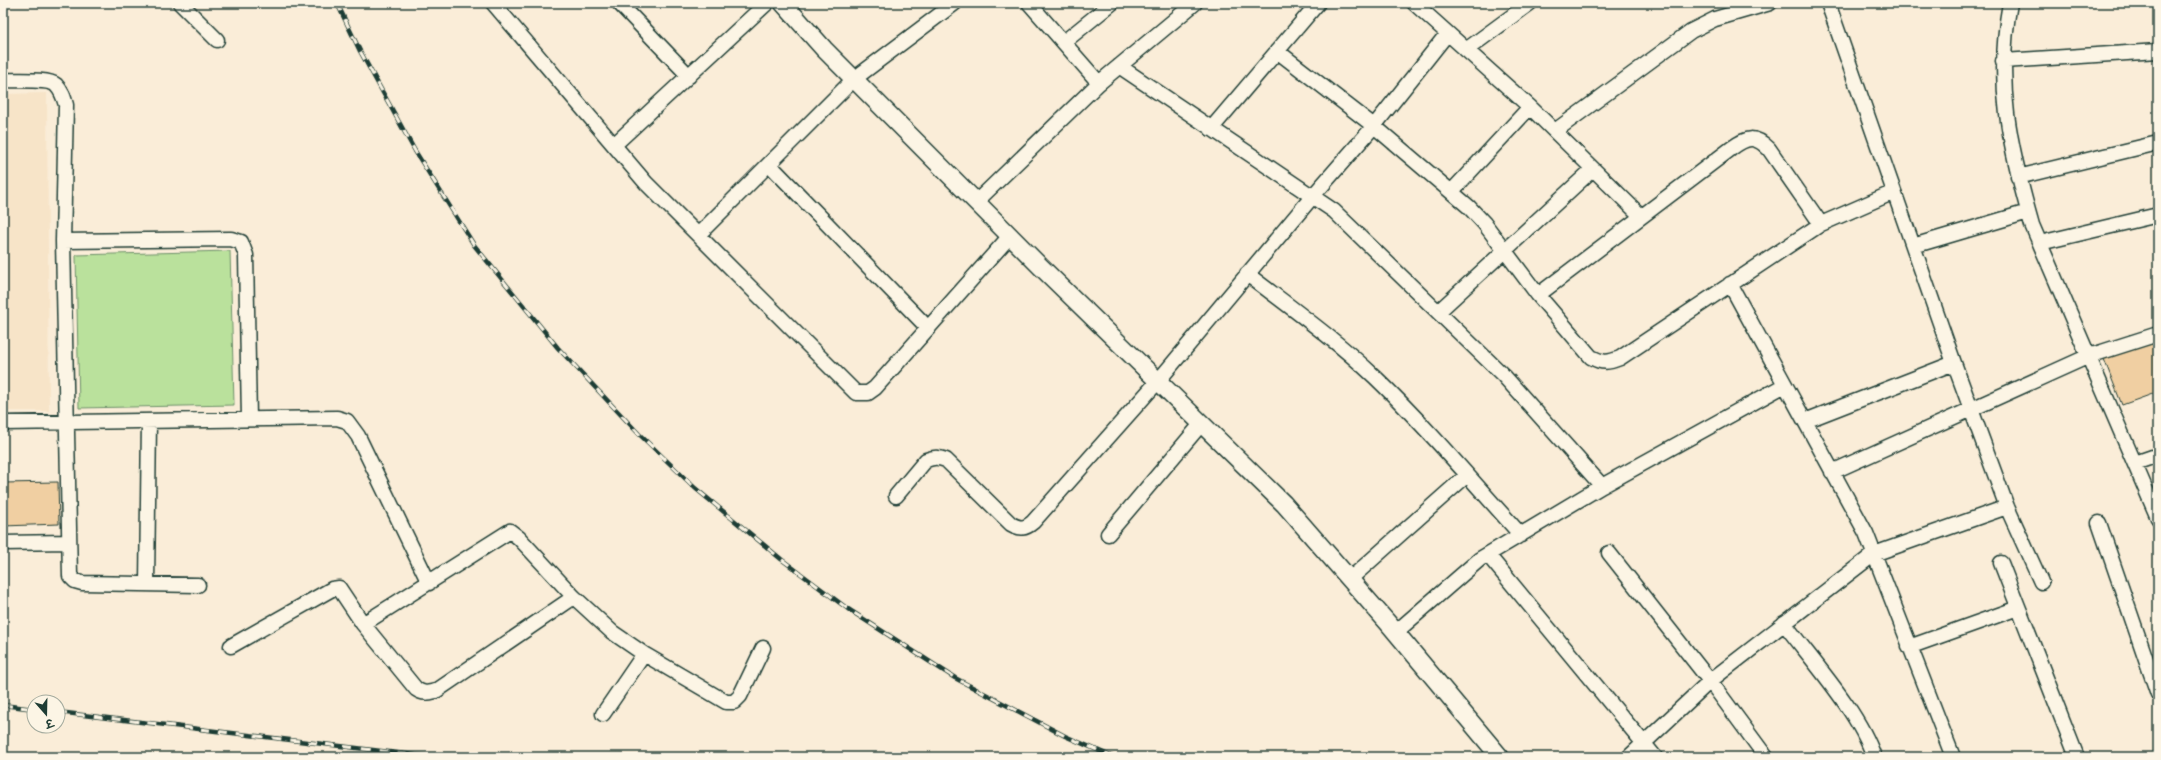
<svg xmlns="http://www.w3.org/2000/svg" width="2161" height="760" font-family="'Patrick Hand','Playpen Sans Deva',sans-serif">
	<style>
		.built { fill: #f7e4c8 }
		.green { fill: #bae19c; stroke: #6c8f68 }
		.building { fill: #f0cfa2; stroke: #1f3d34 }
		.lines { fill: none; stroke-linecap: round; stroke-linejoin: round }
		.minor-casing { stroke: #1f3d34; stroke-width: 17 }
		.tertiary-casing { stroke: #1f3d34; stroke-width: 20 }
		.minor { stroke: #fcf5e5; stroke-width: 14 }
		.tertiary { stroke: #fcf5e5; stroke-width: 17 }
		.rail-casing { stroke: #1f3d34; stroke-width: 4.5 }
		.rail { stroke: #fcf5e5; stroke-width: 3; stroke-dasharray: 9; stroke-linecap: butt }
	</style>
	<rect width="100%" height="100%" fill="#faedd8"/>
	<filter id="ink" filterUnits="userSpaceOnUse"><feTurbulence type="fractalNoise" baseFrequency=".025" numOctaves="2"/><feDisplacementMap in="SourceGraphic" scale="8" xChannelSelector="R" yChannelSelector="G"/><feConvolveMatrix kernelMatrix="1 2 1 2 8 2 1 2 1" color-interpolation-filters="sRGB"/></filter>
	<g filter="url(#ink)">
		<path class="built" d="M47,93L49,411H3V94Z"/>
		<path class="green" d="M230,251L234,405L79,408L76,255Z"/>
		<path class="building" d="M2158,339V392L2122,405L2104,359Z
			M58,482L59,524L3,526V483Z"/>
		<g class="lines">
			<defs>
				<path id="minor" d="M180,3L217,40
					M493,3L646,183L856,393H868L875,388L1010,236
					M619,3L689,76
					M1029,3L1099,83
					M1414,3L1530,107L1641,216
					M1828,3L1954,363L2007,507L2041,582
					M2010,3C1995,83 2010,148 2032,225L2158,518
					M1064,42L1112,3
					M1466,50L1530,3
					M1277,51L1374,126L1469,207L1484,223L1538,295L1591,357C1602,363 1608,363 1620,358L1821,224L1894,192
					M2003,61L2158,51
					M1119,66L1334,211L1504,376L1602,486
					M3,80C15,81 48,78 56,85C62,91 64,98 66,105L63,241L70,576L75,581L82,583L198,585
					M1211,129L1318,3
					M1555,131L1691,31L1715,19L1770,3
					M614,145L767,3
					M769,164L928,328
					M2018,177L2158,143
					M1452,191L1530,107
					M976,202L1099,83L1195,3
					M699,234L854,79L955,3
					M63,241L231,239L241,242L246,255L249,419
					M2040,243L2158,215
					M1913,246L2028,212
					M1247,274C1290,307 1335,339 1375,377C1426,426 1473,482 1521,535
					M1730,284L1866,533L1953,757
					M1538,295L1732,148C1747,137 1755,135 1769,149L1821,224
					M1438,312L1593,169
					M1805,421L1954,363
					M3,423L337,418L347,421L358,436L429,583
					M2135,463L2158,455
					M1832,472L2089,356L2158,334
					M896,496L926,460C934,457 938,457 946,460L1011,524C1020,529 1025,529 1033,522L1159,380L1312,197L1374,126L1447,34
					M2099,523L2158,694
					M1108,534L1202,423
					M3,543L68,542
					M1609,553L1710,681L1766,757
					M1488,555L1655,757
					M2001,563L2077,757
					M1350,579L1467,475
					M147,584L149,421
					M1784,623C1813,662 1859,712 1874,757
					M363,624L510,531L519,538L574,597L612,632L644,654L726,702H734L740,696L763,648
					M1396,632L1480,559L1602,486L1785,385
					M231,646L332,589L339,588L363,624L416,689C423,694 428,693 436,691L574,597
					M1909,647L2018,608
					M603,714L644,654
					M1629,757L1710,681L1874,554L2007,507"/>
				<path id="tertiary" d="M783,3L824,49L1041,267L1284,504L1388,623L1500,757"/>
			</defs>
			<use href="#minor" class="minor-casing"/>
			<use href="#tertiary" class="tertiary-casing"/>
			<use href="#minor" class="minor"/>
			<use href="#tertiary" class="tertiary"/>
			<defs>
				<path id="rail" d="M337,3L360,51L415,151L474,245L558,348L639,434L695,488L781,559L848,609L955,678L1065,736L1113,757
					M3,705L34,709
					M58,712L431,757"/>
			</defs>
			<use href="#rail" class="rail-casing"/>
			<use href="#rail" class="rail"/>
		</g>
	</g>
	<rect width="2161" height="760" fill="none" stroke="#fcf5e5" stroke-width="16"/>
	<rect x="8" y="8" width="2145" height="744" fill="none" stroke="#1f3d34" stroke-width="1.5" filter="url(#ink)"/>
	<g transform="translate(46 714) rotate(160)"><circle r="19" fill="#fcf5e5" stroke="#a4ab9e"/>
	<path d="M0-3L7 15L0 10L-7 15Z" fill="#1f3d34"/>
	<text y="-6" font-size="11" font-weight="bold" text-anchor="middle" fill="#1f3d34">उ</text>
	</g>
</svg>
